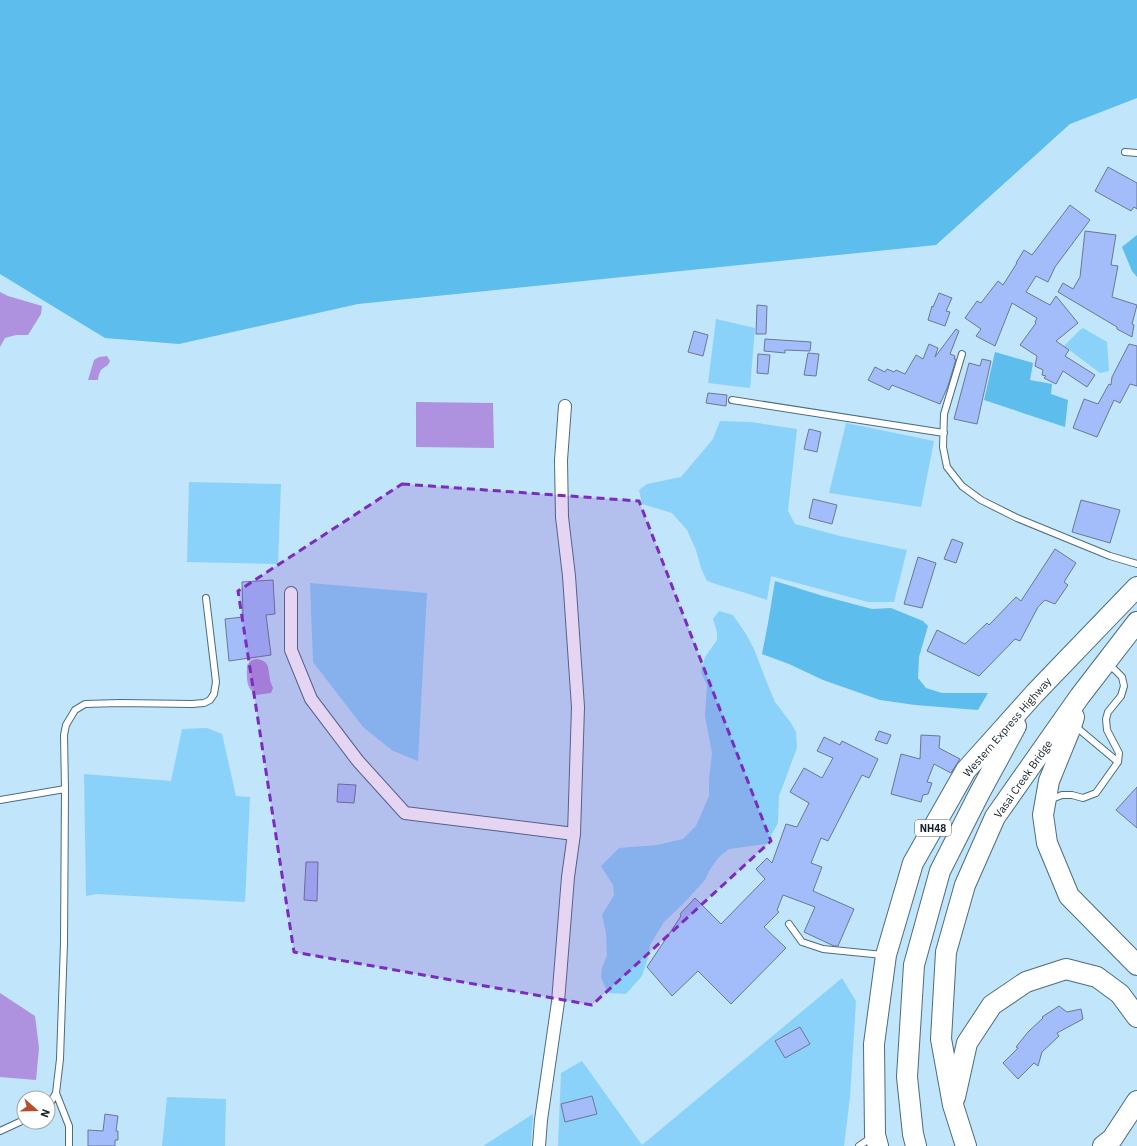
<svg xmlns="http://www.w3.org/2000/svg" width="1137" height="1146" font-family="'IBM Plex Sans',sans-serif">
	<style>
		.green { fill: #8ad2f9 }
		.forest { fill: #5dbded }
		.water { fill: #ae92e0 }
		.building { fill: #a3bdfa; stroke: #6b7794 }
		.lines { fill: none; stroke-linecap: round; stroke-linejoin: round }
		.service-casing { stroke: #4c6d7f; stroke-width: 8 }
		.minor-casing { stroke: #4c6d7f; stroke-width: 14 }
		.trunk-casing { stroke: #4c6d7f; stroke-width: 22 }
		.service { stroke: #fff; stroke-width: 6 }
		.minor { stroke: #fff; stroke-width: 12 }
		.trunk { stroke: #fff; stroke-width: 20 }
		.marked { fill: #7b2cbf; fill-opacity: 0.2; stroke: #7b2cbf; stroke-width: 3; stroke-dasharray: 8 5; stroke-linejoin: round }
		.labels { text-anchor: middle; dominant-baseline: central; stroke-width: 3; stroke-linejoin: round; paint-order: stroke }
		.shield { fill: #fff; stroke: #5a6469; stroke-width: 1 }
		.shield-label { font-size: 10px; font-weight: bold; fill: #142229 }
		.street-label { font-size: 11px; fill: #142229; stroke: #fff }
	</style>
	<rect width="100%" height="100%" fill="#c1e5fa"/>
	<path class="green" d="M716,319L755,328L750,388L708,383Z
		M1083,328L1107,342L1109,371L1100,373L1064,346L1080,330Z
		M720,421L751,422L797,429L788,511L795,524L840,536L907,550L894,602H868L771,576L767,600C747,593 727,588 707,581L701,568L696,550L687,530L672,513L642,504L639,490L647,484L681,477L713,439Z
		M846,423L934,441L921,507L829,493Z
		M189,482L281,484L278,564L187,562Z
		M310,583L427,593L418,761L393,751L363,727L313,662Z
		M719,611L733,615L746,634L754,649L765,678L775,702L791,723L796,732L797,748L779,796L778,823L766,844L729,849L718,858L709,871L705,880L683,904L664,922L650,945L648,958L642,976L626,994L610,993L606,989L601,977L602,968L607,955L606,933L602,915L614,895L613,885L601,866L619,848L657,845L683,839L696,826L709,796V780L712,753L705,716L707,685L701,672L705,657L717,640V632L713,619Z
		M207,728L222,734L236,796L250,797L245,902L96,894L86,896L84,774L171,781L182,729Z
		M842,978L856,1001L850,1097L844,1146H558L561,1073L582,1061L642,1145Z
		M167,1097L226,1099L225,1146H162Z
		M533,1114L531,1146H483Z"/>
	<path class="forest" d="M0,0H1137V98L1070,124L936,245L358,304L179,344L105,338L0,274Z
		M1137,235V277L1132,271L1122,247Z
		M995,352L1033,363L1030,380L1052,384L1051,394L1068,400L1065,427L984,400Z
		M775,581L823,596L872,609L891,608L923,621L928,626L919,657L918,678L926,688L942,693H988L978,710L915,705L880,700L823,680L789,664L762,654L768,623Z"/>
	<path class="water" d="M0,292L8,296L42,306L41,314L28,335H16L5,338L0,347V362Z
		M107,356L110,361C107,370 100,364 98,380H88L94,360L99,357Z
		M416,402L493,403L494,448L416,447Z
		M257,659C270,661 268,669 270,679C270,682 272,685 273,688L271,693L256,695C245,687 247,677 247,665L252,660Z
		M0,993L35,1016L39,1048L36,1080L0,1077Z"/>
	<path class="building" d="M1108,167L1137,183V209L1134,207L1131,211L1095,191Z
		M1070,205L1090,220L1055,267L1048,282L1036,276L1026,292L1050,305L1056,296L1078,323L1056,341L1069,350L1065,356L1095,375L1087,387L1063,371L1056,384L1044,378L1046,376L1042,375L1043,370L1035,366L1037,356L1020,345L1036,323L1035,322L1037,318L1012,303L995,346L976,336L981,329L965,318L977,301L981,303L998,281L1003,285L1017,263H1016L1024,250L1032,255Z
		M1085,231L1116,235L1111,265L1118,266L1112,297L1137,305L1132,324L1134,325L1132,337L1117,329V327L1058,292L1063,283L1073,289L1080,277Z
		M939,293L952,298L946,311L950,312L945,326L928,320L932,306L933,307Z
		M757,305L767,306L766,334H756Z
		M956,329L959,331L950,354L955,356L954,359H956L948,386L940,404L892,385L889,390L868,380L875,367L885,372L887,369L894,372L896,370L905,374L916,355L923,359L929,344L938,348L935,357Z
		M694,331L708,335L703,356L688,352Z
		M765,339L811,342L810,351L785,350V353L764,351Z
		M1129,344L1137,346V386L1130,384L1120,403L1114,400L1097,437L1073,428L1084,399L1098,404L1109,384L1111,385L1112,377Z
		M808,353L819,354L816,376L804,375Z
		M758,354L770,355L768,374L757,373Z
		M982,359L991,361L977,424L954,419L969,363L980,366Z
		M708,393L727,395L726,406L706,403Z
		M809,429L821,432L817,452L804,449Z
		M813,499L837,505L832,524L809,518Z
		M1081,500L1120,510L1110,543L1072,532Z
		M952,539L963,543L956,563L944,559Z
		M1055,549L1076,563L1064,582L1068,585L1055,604L1045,600L1038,607L1020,641L1015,639L979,676L927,651L937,630L965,644L987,623L989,625L1016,597L1021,601Z
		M918,557L936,563L922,608L904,604Z
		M273,580L275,614L266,615L271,655L229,661L225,619L243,617L242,582Z
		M879,731L891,735L887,744L875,740Z
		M921,735L940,736L939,748L960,759L951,773L934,764L927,782L932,783L928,794L923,795L921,802L891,794L901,754L920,759Z
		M824,737L840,745L842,741L878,759L869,778L862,775L828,841L821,838L811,863L822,867L813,891L854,909L838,946H834L804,932L815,907L783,895L777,910L779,912L764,927L786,948L731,1004L698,971L672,996L647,967L681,916L680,914L695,898L721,924L765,879L756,869L767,858L772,863L786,824L797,827L809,803L790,792L804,768L822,778L833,758L817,751Z
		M338,784L356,785L354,803L337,802Z
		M1137,787V828L1116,810Z
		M306,862H318L317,901L304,900Z
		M1059,1006L1067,1012L1081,1009L1083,1019L1057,1033L1059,1036L1042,1052L1038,1066L1034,1063L1018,1079L1003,1063L1018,1048L1016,1047L1028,1032L1043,1018L1042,1017Z
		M800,1027L810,1044L785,1058L775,1041Z
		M592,1096L597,1114L565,1122L561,1104Z
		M105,1114L118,1116L116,1131H118V1140H115V1146H88V1130L103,1131Z"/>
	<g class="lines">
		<defs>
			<path id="service" d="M1125,152L1137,153
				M962,354L944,414L943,447L947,467L962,486L981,500L1017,518L1110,556L1137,564
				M732,400L944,433
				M1108,663L1122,677L1124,686L1121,696L1108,712L1106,719L1107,730L1119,753L1118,762
				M0,800L65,789
				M1049,800L1062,795H1072L1083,798L1096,793L1118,762L1075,726
				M789,924L802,942L823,949L883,955
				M56,1093L69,1126V1146
				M48,1107L56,1093L60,1059L64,943L65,789L64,735L66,725L75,710L85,704L120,703L192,704L204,703L210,700L214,694L216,682L206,598
				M0,1131L24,1120
				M859,1146L872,1137"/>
			<path id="minor" d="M291,593V650L311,699L358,761L405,813L574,834
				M539,1146L541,1120L558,1002L568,877L574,834L578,707L569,576L562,517L561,460L565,406"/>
			<path id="trunk" d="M1074,717L1071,727L1049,781L1043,815L1047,843L1069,896L1137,965
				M955,1097L967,1043L992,1005L1026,982L1066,969L1097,977L1120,994L1137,1017
				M878,1146L875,1135L874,1044L886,955L913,863L966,770L1035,693L1137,587
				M916,1146L913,1134L907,1077L914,965L940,871L979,794L1016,726
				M966,1146L953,1105L941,1039L946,952L965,885L995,817L1080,696L1137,622
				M1103,1146L1112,1139L1137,1101"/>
		</defs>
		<use href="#service" class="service-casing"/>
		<use href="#minor" class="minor-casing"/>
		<use href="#trunk" class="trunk-casing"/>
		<use href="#service" class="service"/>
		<use href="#minor" class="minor"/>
		<use href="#trunk" class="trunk"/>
	</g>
	<path class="marked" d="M402,484L639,501L771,841L592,1005L294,952L238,591Z"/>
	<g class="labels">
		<rect class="shield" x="915" y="820" width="36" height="16" rx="3"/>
		<g class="shield-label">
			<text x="933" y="828">NH48</text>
		</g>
		<g class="street-label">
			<text transform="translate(1007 727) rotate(-49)">Western Express Highway</text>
			<text transform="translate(1023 779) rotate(-55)">Vasai Creek Bridge</text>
		</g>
	</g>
	<g transform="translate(36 1110) rotate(110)"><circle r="19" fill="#ffffff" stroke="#a1a7a9"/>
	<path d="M0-3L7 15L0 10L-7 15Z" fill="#b64e29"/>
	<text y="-6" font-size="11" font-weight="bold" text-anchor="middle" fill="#142229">N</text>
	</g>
</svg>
